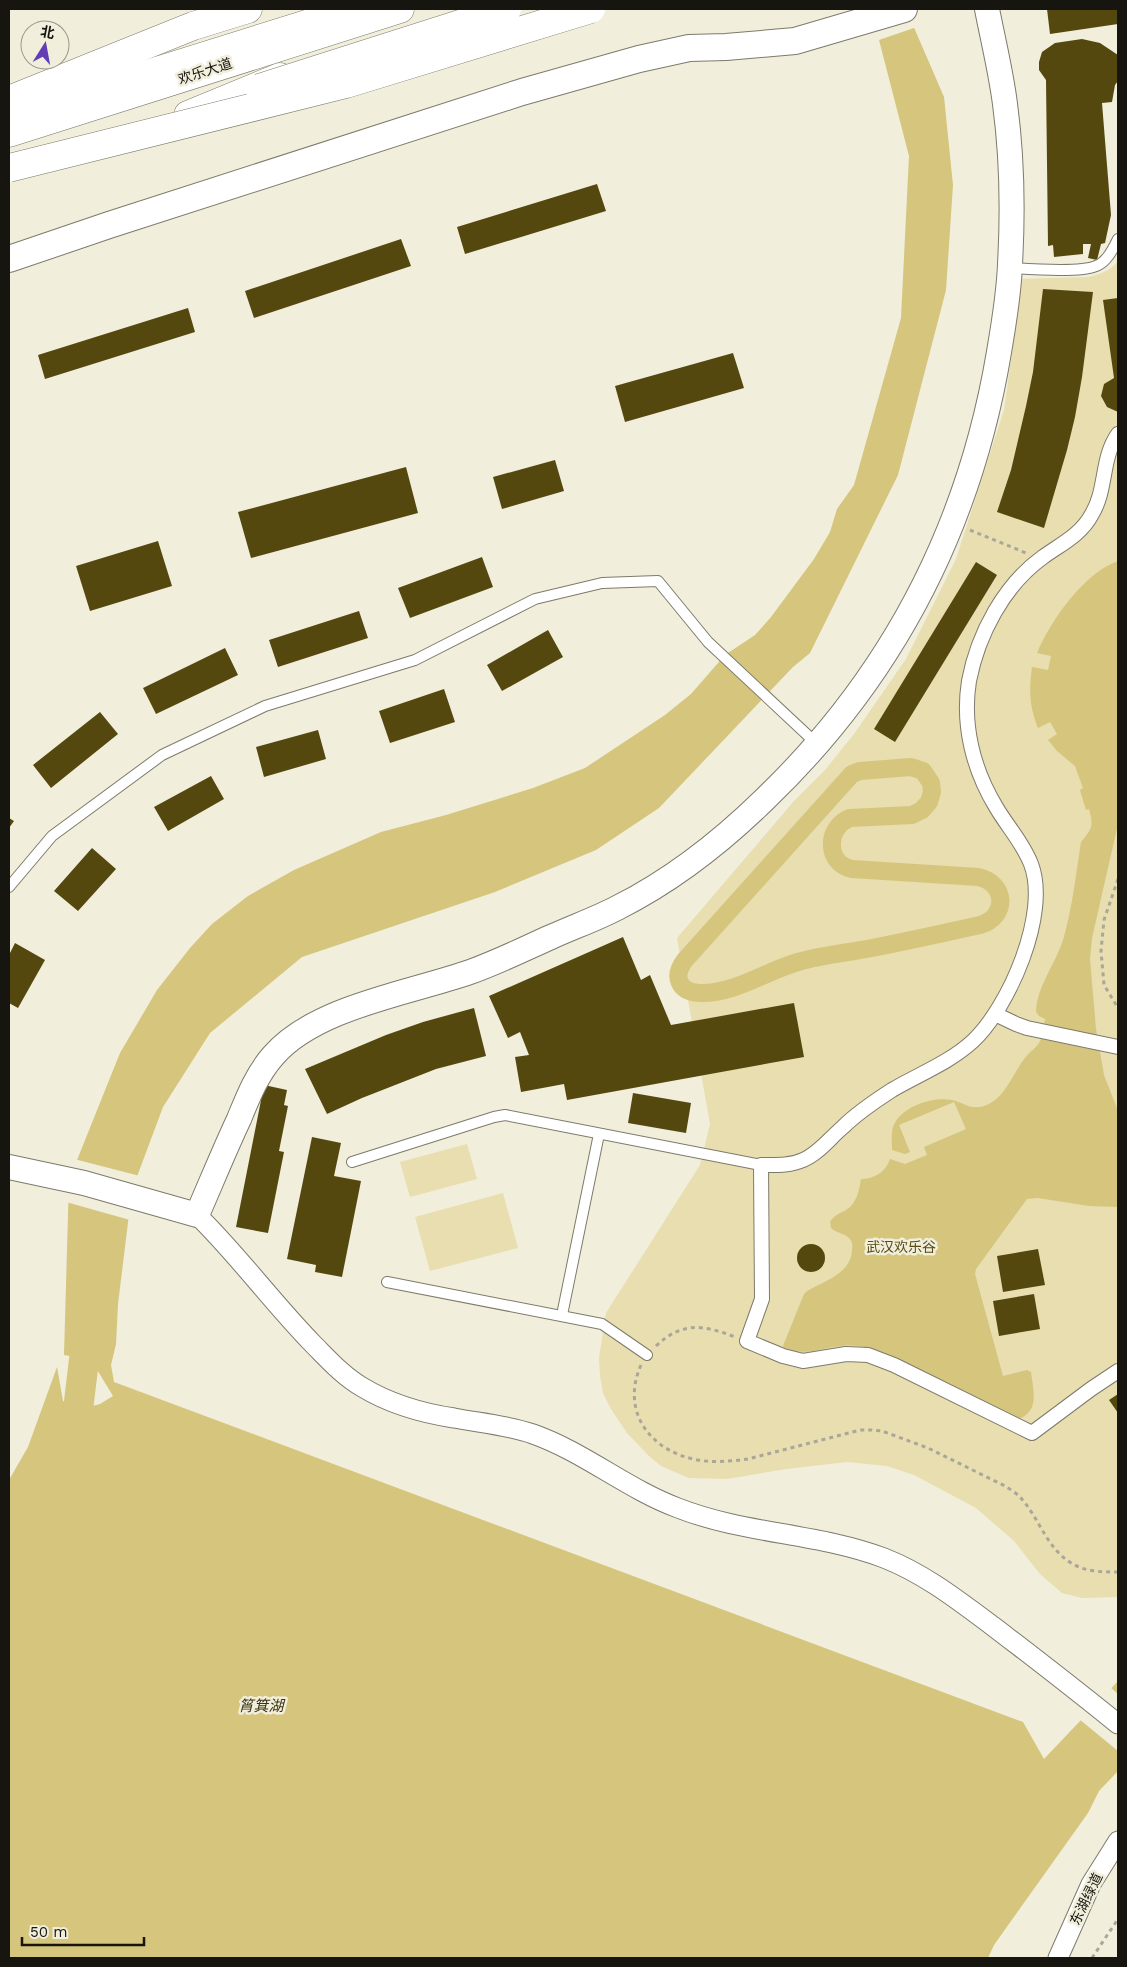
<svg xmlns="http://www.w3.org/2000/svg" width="1127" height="1967" font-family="'Work Sans','Noto Sans SC',sans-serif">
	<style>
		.green { fill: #e8deaf }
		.water { fill: #d5c57d }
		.pier { fill: #f1eedc }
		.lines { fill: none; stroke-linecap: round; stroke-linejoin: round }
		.canal { stroke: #d5c57d; stroke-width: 18 }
		.river { stroke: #d5c57d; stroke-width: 30 }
		.building { fill: #54480f }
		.service-casing { stroke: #7e7a6b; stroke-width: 12 }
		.pedestrian-casing { stroke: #7e7a6b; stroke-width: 16 }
		.minor-casing { stroke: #7e7a6b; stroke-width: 21 }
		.tertiary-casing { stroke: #7e7a6b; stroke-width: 26 }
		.secondary-casing { stroke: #7e7a6b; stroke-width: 28 }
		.primary-casing { stroke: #7e7a6b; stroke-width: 29 }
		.trunk-casing { stroke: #7e7a6b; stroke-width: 29 }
		.path { stroke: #aaa799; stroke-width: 3; stroke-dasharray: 4 4; stroke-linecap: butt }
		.service { stroke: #fff; stroke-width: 10 }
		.pedestrian { stroke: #fff; stroke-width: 14 }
		.minor { stroke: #fff; stroke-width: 19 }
		.tertiary { stroke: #fff; stroke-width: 24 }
		.secondary { stroke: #fff; stroke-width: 26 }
		.primary { stroke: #fff; stroke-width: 28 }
		.trunk { stroke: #fff; stroke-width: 28 }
		.trunk-bridge-casing { stroke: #7e7a6b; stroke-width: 29; stroke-linecap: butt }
		.trunk-bridge { stroke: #fff; stroke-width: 28 }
		.labels { text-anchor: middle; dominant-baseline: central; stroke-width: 5; stroke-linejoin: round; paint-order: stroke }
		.street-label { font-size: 14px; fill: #16150f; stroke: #f1eedc }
		.park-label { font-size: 14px; fill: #574c14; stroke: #f1eedc }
		.water-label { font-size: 15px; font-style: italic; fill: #3b3413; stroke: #f1eedc }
	</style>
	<rect width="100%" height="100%" fill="#f1eedc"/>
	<path class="green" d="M1118,261V1597L1082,1598L1062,1593L1040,1574L1014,1541L976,1508L914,1475L887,1466L847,1462L786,1469L727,1479L689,1478L661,1466L649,1456L627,1433L611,1409L603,1393L600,1376L599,1358L606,1313L700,1165L710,1124L677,938L794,801L825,770L854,734L906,659L956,559L1004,410L1016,324L1014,279L1087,277C1098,275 1111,271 1118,261Z
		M467,1144L477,1179L410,1197L400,1162Z
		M503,1193L518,1248L430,1271L415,1217Z"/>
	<path class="water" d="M871,9H906L944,97L953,185L946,290L898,475L810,653L793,667L659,808L596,850L495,892L302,957L210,1033L163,1107L132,1190L118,1304L116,1344L111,1365L114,1382L1023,1722L1044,1759L1118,1681V1771L1099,1791L1088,1813L994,1945L988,1958H9V1480L28,1447L57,1367L63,1401L78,1410L100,1404L113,1396L96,1368L94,1360L64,1355L69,1180L120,1053L157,990L190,948L212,924L248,896L294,870L381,832L446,815L533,788L585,768L665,715L691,694L725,655L755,635L771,617L814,559L830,532L837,509L854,485L901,318L909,156Z
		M1118,561V824L1092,938L1090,959L1096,1029L1104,1075L1118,1111V1207L1089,1206L1038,1198L1027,1199L976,1269L975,1274L1003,1376L1027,1370L1031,1372C1033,1389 1040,1411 1019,1419L895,1358C878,1350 861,1344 842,1346C817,1348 813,1356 785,1349L783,1346L804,1294L807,1291C825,1281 852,1273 852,1249C853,1245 852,1241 849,1238C844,1233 836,1233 831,1228L830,1222C834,1215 839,1214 846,1210C857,1203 859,1191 861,1179C874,1179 886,1172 890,1159L905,1164L927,1155L924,1147L966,1129L954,1102L899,1125L910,1152L905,1154L892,1150C892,1142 891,1134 893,1127C900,1107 932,1096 952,1100C962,1102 969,1109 980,1107C1004,1103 1012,1074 1025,1058C1029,1052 1038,1047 1040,1041C1043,1035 1044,1026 1045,1019L1039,1016L1036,1012C1037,986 1055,965 1063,940C1072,910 1076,874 1081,842C1092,828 1094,827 1089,809L1086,810L1080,790L1083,788L1075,766L1057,751L1048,740L1057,734L1050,722L1038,728C1029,705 1029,691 1032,667L1048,670L1051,656L1037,653C1051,620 1084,573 1118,561Z"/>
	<path class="pier" d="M868,9H909L917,27L876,41Z
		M74,1159L140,1176L134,1190L130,1220L66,1202L67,1179Z
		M1110,1687L1118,1694V1751L1079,1719Z"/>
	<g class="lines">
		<path class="canal" d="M911,767L923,771L931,783L932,792L929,802L922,810L912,815L850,818C826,827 825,863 852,869L978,877C1007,883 1008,917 980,925C944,933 908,941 872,948C847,953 822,955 798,962C766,971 734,994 700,993C679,992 672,977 685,960L852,774L860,771Z"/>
		<path class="river" d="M78,1410L89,1318"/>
	</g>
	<path class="building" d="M1047,9H1118V24L1050,34Z
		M1082,39L1100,43L1118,55V81L1115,85L1112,102L1102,103L1111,215L1105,243L1101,244L1097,260L1088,258L1091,244H1083V254L1054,257L1053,245L1048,246L1046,80L1039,70V62L1042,52L1055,43Z
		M597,184L606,211L465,254L457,227Z
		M401,239L411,266L254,318L245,291Z
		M1043,289L1093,292L1082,377L1075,417L1067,450L1044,528L997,512L1011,470L1026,406L1033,372Z
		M1118,298V412L1107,407L1101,396L1104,384L1114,378L1103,300Z
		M188,308L195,332L45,379L38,355Z
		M733,353L744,388L625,422L615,386Z
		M555,460L564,491L502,509L493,477Z
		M406,467L418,513L251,558L238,512Z
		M158,541L172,586L90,611L76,566Z
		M482,557L493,587L410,618L398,588Z
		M976,562L997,575L895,742L874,729Z
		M359,611L368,638L278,667L269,640Z
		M548,630L563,657L502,691L487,665Z
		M225,648L238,675L156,714L143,688Z
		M444,689L455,722L390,743L379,711Z
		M100,712L118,734L51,788L33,765Z
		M318,730L326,759L264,777L256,747Z
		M211,776L224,799L168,831L154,807Z
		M9,818L14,821L9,828Z
		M92,848L116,869L78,911L54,891Z
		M623,937L641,980L650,975L671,1025L794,1003L804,1057L567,1100L564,1084L521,1092L515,1057L529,1055L520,1032L508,1038L489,996Z
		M15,943L45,960L18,1008L9,1003V955Z
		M474,1008L486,1056L436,1069L362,1098L327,1114L305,1069L386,1035L423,1022Z
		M264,1085L287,1090L284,1105L288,1106L279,1151L284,1152L268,1233L236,1227Z
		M633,1093L691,1103L686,1133L628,1123Z
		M312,1137L341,1143L334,1176L361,1181L342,1277L315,1272L316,1265L287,1259Z
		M797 1258a14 14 0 1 1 28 0a14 14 0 1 1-28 0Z
		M1038,1249L1045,1285L1003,1292L997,1256Z
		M1034,1294L1040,1329L999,1336L993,1301Z
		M1118,1394V1413L1109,1400Z"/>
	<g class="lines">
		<defs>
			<path id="service" d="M1010,268C1028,269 1081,273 1096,266C1107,262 1113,249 1118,239
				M9,887L52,836L162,755L265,706L415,660L535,599L602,583L658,581L708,642L817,744
				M352,1162L494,1117L505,1115L761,1165
				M387,1282L602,1324L647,1355
				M562,1315L599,1134"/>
			<path id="pedestrian" d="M1118,434C1101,458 1107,489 1092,514C1081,535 1061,544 1043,557C1004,585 978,634 969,681C962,725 973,769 996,807C1007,826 1023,843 1031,864C1050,913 1009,1007 973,1041C949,1063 919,1074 892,1090C875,1101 857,1113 843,1127C830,1138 818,1154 803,1160C790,1166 775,1165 761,1165L762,1299L747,1341L783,1356L803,1361L846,1354L868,1355L894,1365L1032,1433L1091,1389L1118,1371
				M995,1014L1016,1024L1027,1028L1118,1047"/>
			<path id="minor" d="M197,1215C238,1255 272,1302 313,1344C328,1359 343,1376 362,1387C390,1404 421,1413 454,1418C481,1423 507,1425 533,1434C584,1452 627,1489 678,1508C744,1534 818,1533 884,1558C925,1574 959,1601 994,1627C1036,1659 1077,1691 1118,1724
				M1058,1958L1091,1884L1118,1841"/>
			<path id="tertiary" d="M9,1167L84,1183L197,1215C211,1183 224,1151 239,1119C248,1097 257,1074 273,1056C315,1007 410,993 470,972C498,962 524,949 551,937C573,927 596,919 617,908C673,880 721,842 765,799C893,676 970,526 999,352C1004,323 1009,293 1010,264C1013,211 1012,156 1005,104C1001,72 993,40 987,9"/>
			<path id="secondary" d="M9,259L109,225L522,92L639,59L689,48L726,47L795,41L904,9"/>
			<path id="primary" d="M188,115L280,77
				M9,117L355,9"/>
			<path id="trunk" d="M9,100L193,26L248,9
				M9,133L400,9"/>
		</defs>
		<use href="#service" class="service-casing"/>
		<use href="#pedestrian" class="pedestrian-casing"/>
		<use href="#minor" class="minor-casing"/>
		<use href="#tertiary" class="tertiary-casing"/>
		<use href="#secondary" class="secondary-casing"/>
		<use href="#primary" class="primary-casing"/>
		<use href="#trunk" class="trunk-casing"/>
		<path class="path" d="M970,530L1026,553
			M1118,879L1104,920L1101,951L1104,985L1118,1008
			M656,1346C682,1321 704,1325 735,1337
			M641,1365C620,1412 651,1452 698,1460C715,1463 732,1461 748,1459L860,1430H872L882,1431L928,1448L1005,1486C1010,1489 1016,1493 1020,1497C1039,1517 1047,1550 1073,1564C1086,1572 1103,1572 1118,1572
			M1092,1958L1118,1919"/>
		<use href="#service" class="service"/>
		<use href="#pedestrian" class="pedestrian"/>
		<use href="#minor" class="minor"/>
		<use href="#tertiary" class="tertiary"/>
		<use href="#secondary" class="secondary"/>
		<use href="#primary" class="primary"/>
		<use href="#trunk" class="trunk"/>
		<defs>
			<path id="trunk-bridge" d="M259,88L507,9
				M9,168L346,84L591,9"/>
		</defs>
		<use href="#trunk-bridge" class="trunk-bridge-casing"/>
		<use href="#trunk-bridge" class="trunk-bridge"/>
	</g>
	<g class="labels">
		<g class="street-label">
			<text transform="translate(205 71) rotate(-18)">欢乐大道</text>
			<text transform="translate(1086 1899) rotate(-64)">东湖绿道</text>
		</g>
		<g class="park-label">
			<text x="901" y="1247">武汉欢乐谷</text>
		</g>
		<g class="water-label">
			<text x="261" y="1706">筲箕湖</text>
		</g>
	</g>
	<rect width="1127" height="1967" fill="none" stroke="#16150f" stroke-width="20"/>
	<g transform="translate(45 45) rotate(11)"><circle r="24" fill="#f1eedc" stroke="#99978a"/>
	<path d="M0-4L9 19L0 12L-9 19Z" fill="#623eb6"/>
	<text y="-8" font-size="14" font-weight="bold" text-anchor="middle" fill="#16150f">北</text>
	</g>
	<path d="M22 1937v8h122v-8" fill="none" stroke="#16150f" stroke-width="2.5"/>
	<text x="30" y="1937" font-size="15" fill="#16150f" stroke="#f1eedc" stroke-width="4" paint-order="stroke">50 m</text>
</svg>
